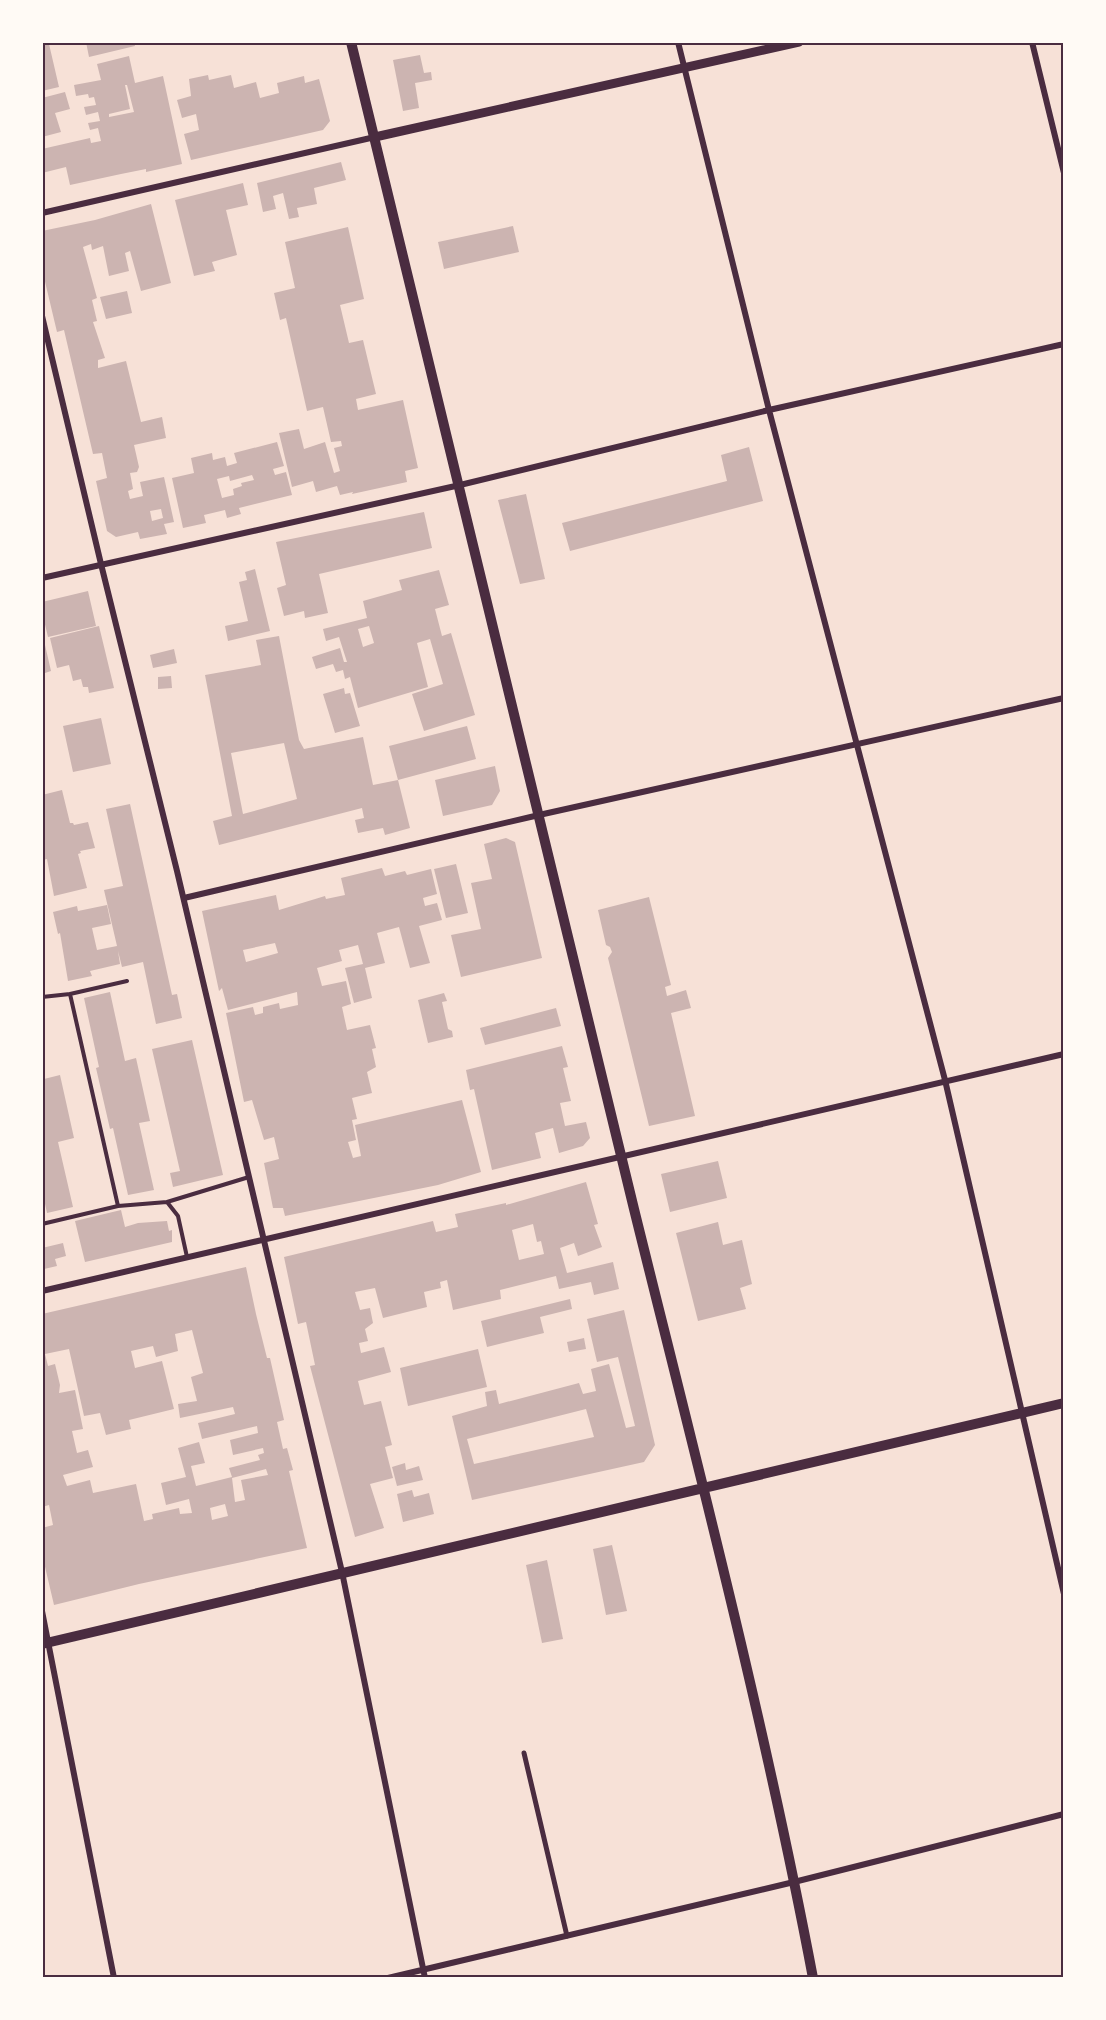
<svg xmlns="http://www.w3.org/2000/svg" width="1106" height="2020" font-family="'Varela Round',sans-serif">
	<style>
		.building { fill: #ccb4b1; fill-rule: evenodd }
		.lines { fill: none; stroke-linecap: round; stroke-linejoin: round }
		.service { stroke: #4a2c40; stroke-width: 4 }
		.pedestrian { stroke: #4a2c40; stroke-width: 5 }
		.minor { stroke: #4a2c40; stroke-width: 6 }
		.tertiary { stroke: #4a2c40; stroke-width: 9 }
		.secondary { stroke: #4a2c40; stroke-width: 10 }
		.neatline { fill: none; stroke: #4a2c40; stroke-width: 2 }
	</style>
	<rect width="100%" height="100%" fill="#f7e1d7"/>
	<path class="building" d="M86,42H134L135,46L89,57Z
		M49,44L59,87L42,91V45Z
		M420,55L424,73L431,72L432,80L415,83L419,108L403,111L393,60Z
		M129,56L135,83L163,76L182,164L146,172V169L121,174L70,185L66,167L42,173V149L90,138L91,143L101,141L98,128L90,130L88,123L100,121L98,112L86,115L84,107L96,105L94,97L89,98L88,94L76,96L74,85L101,80L97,64ZM125,85H127L134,112L109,117V114L130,109Z
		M208,75L209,80L231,75L234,88L256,82L260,98L279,93L277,83L304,76L305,83L319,79L330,121L323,130L191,160L184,134L199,130L196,114L182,118L177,100L191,96L189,79Z
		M65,92L70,109L55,113L61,132L42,137V98Z
		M341,162L346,180L314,188L317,204L297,208L299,217L289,219L283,193L273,196L276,209L263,212L257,183Z
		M243,183L248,205L226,210L237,255L212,262L215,271L194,276L175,200Z
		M151,204L171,283L141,291L130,251L125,253L129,271L109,276L103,246L92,250L91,244L83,247L97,298L92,300L97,321L93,322L105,358L98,360V368L126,361L141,422L162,417L166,438L134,445L139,467L137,472L130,473L133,489L128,491L130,499L143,496L140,482L164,477L174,522L164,524L167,534L140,539L138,532L116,537L107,531L96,481L107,478L102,453L93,454L64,330L57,332L42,269V231L95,220ZM161,509L163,518L152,521L150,511Z
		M513,226L519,252L444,269L438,242Z
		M348,227L364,299L340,305L349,343L363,340L376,394L356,399L358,410L403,400L418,468L405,471L407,482L352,494L353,492L340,495L337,486L316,492L313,481L292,487L279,433L299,429L304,449L325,442L334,473L340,471L334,448L342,446L341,441L331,442L323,407L307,411L286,318L280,320L274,293L295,288L285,242Z
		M127,291L132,313L106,319L100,297Z
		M277,442L284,466L273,469L275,475L286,472L292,495L239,508L241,514L227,518L225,510L204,515L206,523L183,528L172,478L194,473L191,458L212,453L213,460L225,457L227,466L237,463L234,453ZM252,475L254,480L241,483L242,486L233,489L234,495L222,498L217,479L229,476L230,481Z
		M749,447L763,501L570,551L562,523L727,481L721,455Z
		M526,494L545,579L520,584L498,500Z
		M424,512L432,548L319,574L328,613L305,618L304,611L284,616L277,588L286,585L276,542Z
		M255,569L270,631L228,641L225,626L248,621L239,582L247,580L245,572Z
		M439,570L449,605L435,609L442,636L451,633L475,715L424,731L412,694L443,684L430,639L417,643L428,687L358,708L350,677L345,679L343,670L336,672L333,664L316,669L312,657L340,648L344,662H347L339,637L326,641L323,629L367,618L363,601L402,590L399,580ZM369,626L374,643L363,647L358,629Z
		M88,591L96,626L48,637L42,612V602Z
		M99,626L114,688L89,693L88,687H83L81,679L73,681L69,665L57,668L50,638Z
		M279,636L299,740L304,749L363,737L373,785L398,780L389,746L467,726L476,759L398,780L410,828L385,835L383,828L358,833L355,820L364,818L362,808L219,845L213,821L232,816L205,675L261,665L256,640ZM284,743L297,799L243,814L231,753Z
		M42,645H45L51,671L42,674Z
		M174,649L177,663L153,668L150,655Z
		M171,676L172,688L158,689V677Z
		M344,688L345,694L350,693L360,726L335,733L323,694Z
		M101,718L111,764L73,772L63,726Z
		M495,766L500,791L492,805L443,816L435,780Z
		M62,790L70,823H73L74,825L88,822L95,848L80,851L81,853L78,854L87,888L54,896L47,859L43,860L42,857V795Z
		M130,804L172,995L177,994L182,1018L156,1024L143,962L122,967L118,951L120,964L90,971L92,976L68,981L60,933L58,934L53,912L77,906L78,911L107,905L111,924L92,928L97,950L117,946L104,890L123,886L106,809Z
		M506,838L515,842L542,958L461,977L451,935L481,929L471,883L492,879L484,844Z
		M456,864L468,913L446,918L434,869Z
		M382,868L385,876L405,871L407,875L431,869L437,894L423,898L425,906L437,903L442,920L419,926L430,963L410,968L399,927L377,933L385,963L365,968L372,998L354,1003L345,968L363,964L358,945L339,950L342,961L317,968L322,986L346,981L351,1004L342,1007L347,1030L370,1025L376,1048L372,1049L376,1067L367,1072L372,1093L352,1098L357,1119L352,1120L356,1140L348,1142L353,1158L361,1156L355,1125L462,1100L481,1172L438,1185L285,1216L283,1208H273L264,1163L279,1159L274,1137L264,1140L252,1100L244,1102L226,1013L253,1007L255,1015L263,1013V1007L279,1003L280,1009L298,1005L297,992L228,1010L222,988L219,991L202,911L276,895L279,910L325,896L326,899L345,895L341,878ZM275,943L278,953L246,962L243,950Z
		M649,897L671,985L665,987L667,996L686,990L691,1008L671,1013L695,1116L649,1126L608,958L612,952L610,947L606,945L598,910Z
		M110,992L125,1061L136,1058L150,1121L139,1123L154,1190L128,1195L113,1128L110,1129L96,1068L99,1067L84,998Z
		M444,993L447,1001L442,1002L448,1029L452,1031L453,1037L428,1043L418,1000Z
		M556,1008L561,1026L485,1045L480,1028Z
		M192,1040L223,1175L173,1187L170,1173L180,1171L152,1049Z
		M562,1046L568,1067L563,1068L571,1101L560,1103L565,1126L586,1122L590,1138L583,1146L559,1153L553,1128L535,1133L541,1158L492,1170L474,1089L470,1090L466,1070Z
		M42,1074L44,1079L60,1075L74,1138L58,1142L73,1207L47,1213L42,1190Z
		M718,1161L727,1198L670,1212L661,1174Z
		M586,1182L598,1224L594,1225L602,1247L578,1256L574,1243L560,1248L567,1273L613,1262L619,1289L594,1295L591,1282L559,1289L556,1276L500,1290L501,1299L453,1310L447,1280L440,1282L441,1288L424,1292L427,1307L383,1318L375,1288L355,1292L360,1310L370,1308L373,1323L365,1329L368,1341L359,1343L361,1353L384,1347L391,1372L358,1381L364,1405L381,1401L392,1445L385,1447L393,1478L370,1484L384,1528L355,1537L310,1366L315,1365L306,1322L298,1324L284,1257L433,1221L436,1232L458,1227L455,1214L506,1203V1205ZM533,1224L537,1242L541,1241L544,1254L519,1260L512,1230Z
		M121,1210L125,1227L138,1223L167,1221L169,1231L172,1230V1242L85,1262L75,1221Z
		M718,1222L723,1245L742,1240L752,1284L740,1288L746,1309L698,1321L676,1233Z
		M63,1243L66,1256L55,1259L57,1266L44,1269L42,1268V1248Z
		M246,1267L256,1314L267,1358H270L284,1420L277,1422L283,1449L287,1448L293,1470L289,1471L307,1548L139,1584L54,1605L42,1554V1528L53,1525L49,1505L42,1507V1314ZM192,1330L203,1373L191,1377L197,1401L178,1404L180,1418L233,1407L235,1414L198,1423L202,1439L257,1426L258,1433L230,1440L233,1455L263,1448L264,1453L258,1455L260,1460L229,1468L232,1477L196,1486L191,1466L205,1463L199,1442L178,1448L186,1477L161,1483L166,1505L189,1499L192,1513L180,1514L179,1508L152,1514L153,1519L144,1521L136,1484L93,1493L90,1480L67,1486L63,1475L93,1467L88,1450L77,1453L72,1431L83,1429L75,1390L59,1393L60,1385L55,1364L48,1366L45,1354L69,1349L84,1416L100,1413L106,1435L131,1429L129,1420L174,1409L162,1361L135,1368L131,1351L153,1346L156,1357L178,1351L175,1334ZM266,1469L268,1475L241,1480L245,1500L235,1502L232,1478ZM225,1504L228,1516L212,1520L210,1508Z
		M570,1299L572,1309L540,1317L544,1333L487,1347L481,1321Z
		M624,1310L655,1445L644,1462L472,1500L452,1416L487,1406L485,1392L496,1390L499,1404L579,1383L583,1394L596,1391L591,1369L609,1364L626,1428L635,1426L618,1357L597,1362L587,1319ZM586,1409L594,1437L474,1464L467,1439Z
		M584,1338L586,1349L569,1352L567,1342Z
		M478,1349L487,1387L408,1406L400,1368Z
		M405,1463L406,1470L419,1466L423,1480L397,1486L392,1467Z
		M412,1490L414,1497L429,1493L434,1514L403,1522L397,1494Z
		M612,1545L627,1611L606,1615L593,1549Z
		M547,1560L563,1639L542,1643L526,1565Z"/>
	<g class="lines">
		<path class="service" d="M70,994L127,981
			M42,997L70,994L118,1206
			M167,1202L249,1177
			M42,1224L118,1206L167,1202L178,1216L187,1257"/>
		<path class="pedestrian" d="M524,1753L567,1936"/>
		<path class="minor" d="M678,42L769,410L945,1080L1064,1594
			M1032,42L1064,173
			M42,213L375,137
			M42,316L101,564L177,871L342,1572L425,1978
			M42,578L460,485L769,410L1064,344
			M184,898L539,815L1064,698
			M42,1291L1064,1054
			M42,1611L114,1978
			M388,1978L794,1882L1064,1814"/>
		<path class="tertiary" d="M375,137L799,42"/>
		<path class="secondary" d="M351,42C448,430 538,820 634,1209C697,1464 764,1719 813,1978
			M42,1644L1064,1403"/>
	</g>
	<rect width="1106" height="2020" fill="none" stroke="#fffaf5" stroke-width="87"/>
	<rect x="44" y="44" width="1018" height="1932" class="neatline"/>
</svg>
